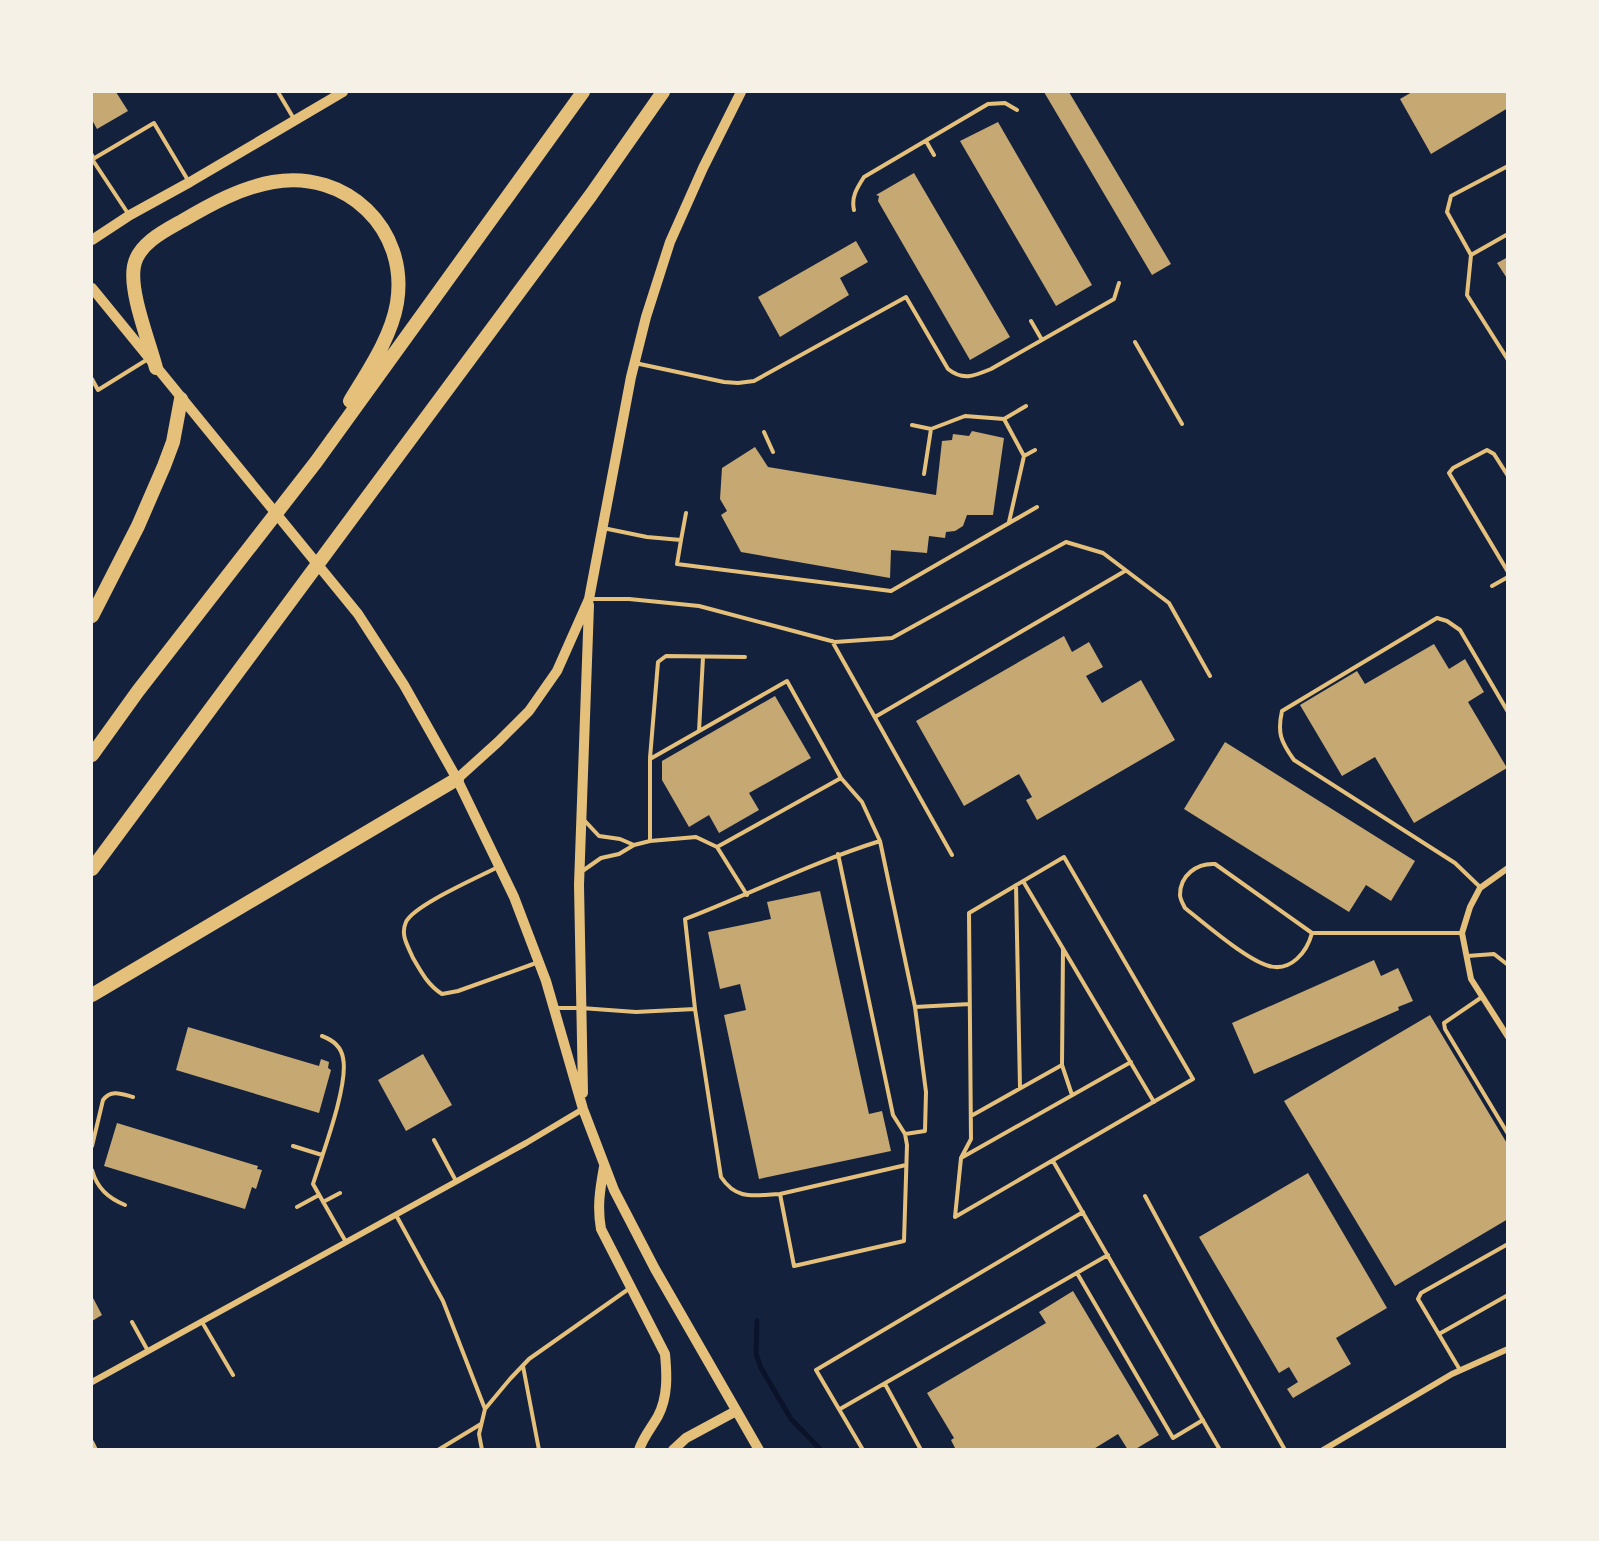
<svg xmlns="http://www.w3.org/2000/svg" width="1599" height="1541" font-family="'Alegreya Sans',sans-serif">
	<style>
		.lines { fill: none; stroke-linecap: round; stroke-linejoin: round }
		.stream { stroke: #0b132b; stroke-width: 5 }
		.building { fill: #c6a872 }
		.service { stroke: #e5c07b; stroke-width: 4 }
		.minor { stroke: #e5c07b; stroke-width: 6 }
		.secondary { stroke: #e5c07b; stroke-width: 10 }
		.motorway { stroke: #e5c07b; stroke-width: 14 }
	</style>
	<rect width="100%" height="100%" fill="#14213d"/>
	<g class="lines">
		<path class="stream" d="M757,1321L756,1354L761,1368L791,1419L821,1450"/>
	</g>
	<path class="building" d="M92,92H116L128,111L97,129L92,120Z
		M1044,92H1069L1171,264L1152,275Z
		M1412,92H1508V108L1431,154L1400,99Z
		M998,122L1092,285L1056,306L960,141Z
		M914,173L1010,337L970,360L878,201L879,196L876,195Z
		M856,241L868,262L840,278L849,295L780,337L758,297Z
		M1508,257V280L1497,263Z
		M972,431L1004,438L993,515H967L963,526L955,531L946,532L945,538L929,536L927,553L891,550L890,578L741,552L721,515L727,511L720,499L722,468L755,447L768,467L936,495L942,441L952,440L953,434L969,436Z
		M1064,636L1072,652L1089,642L1103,667L1086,676L1102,703L1141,680L1175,740L1037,820L1026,800L1032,797L1019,774L964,806L916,721Z
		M1434,644L1449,669L1465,659L1484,692L1468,702L1507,768L1414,823L1375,757L1342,776L1300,705L1357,671L1365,684Z
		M775,696L811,758L749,793L759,810L719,833L709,815L689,827L662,780V761Z
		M1225,742L1415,861L1391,901L1366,885L1349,912L1184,809Z
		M820,891L869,1114L882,1111L891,1151L759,1179L724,1015L746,1010L740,984L720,989L708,932L771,919L767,902Z
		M1374,960L1381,976L1398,968L1413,1001L1398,1007L1399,1010L1254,1074L1232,1023Z
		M1430,1015L1508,1145V1219L1395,1286L1284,1101Z
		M188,1027L319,1066L321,1059L329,1062L328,1068L331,1070L319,1113L176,1070Z
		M423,1054L452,1105L406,1131L378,1080Z
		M117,1123L258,1166L257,1169L262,1170L256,1189L252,1187L245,1209L104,1166Z
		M1308,1173L1387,1308L1336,1338L1351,1364L1293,1398L1287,1389L1298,1382L1289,1367L1279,1373L1199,1237Z
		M1073,1291L1159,1435L1134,1450H1128L1118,1434L1092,1450H956L951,1440L954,1438L927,1393L1046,1323L1039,1312Z
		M92,1296L102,1315L92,1321Z"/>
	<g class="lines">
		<path class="service" d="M278,92L294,119
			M926,141L934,155
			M92,155L93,159L154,123L189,182
			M92,159L129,215
			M854,210C851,197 857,188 864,177L988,104L1005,103L1017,110
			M1508,234L1471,255L1467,295L1508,360
			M1471,255L1447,212L1451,196L1508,166
			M1031,321L1042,340
			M1135,342L1182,424
			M635,363L724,382L738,383L754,381L906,297L948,369C963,381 974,376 991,369L1114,299L1119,283
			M92,379L98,390L148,359
			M1004,419L1024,456L1009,522
			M912,425L931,429L965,416L1004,419L1026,406
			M764,432L773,452
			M1024,456L1035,450
			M924,474L931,429
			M1508,476L1494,454L1487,450L1453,468L1449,473L1508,572
			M603,528L647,537L681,540L677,564L891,591L1037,507
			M681,540L686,513
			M1492,586L1508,577
			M590,599H629L699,606L835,642L892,638L1066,542L1103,553L1169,603L1210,676
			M832,641L952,855
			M875,717L1125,571
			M699,731L703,657
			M650,758L658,662L666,656L745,657
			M841,778L862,802L880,841
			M584,820L599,836L620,839L634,845
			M650,841V759L787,681L841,778L717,847
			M1064,857L1193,1079L955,1217L961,1158L971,1139L969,913Z
			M498,867C479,877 414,905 406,922C400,935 408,946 413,958C421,972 428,985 442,994L458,991L536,963
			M581,872L601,858L619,854L634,845L650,841L696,837L717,847L747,895
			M1023,881L1154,1102
			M1016,885L1020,1088
			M1480,887L1455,863L1294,760C1281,742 1277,733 1282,711L1437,618L1447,621L1460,630L1508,712
			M1312,933C1307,952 1291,972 1269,966C1247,960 1205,924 1185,908C1183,904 1180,899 1180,895C1180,875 1197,863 1215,864L1312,933H1462
			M1467,956L1494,954L1508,965
			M1482,997L1444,1023L1445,1029L1508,1134
			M554,1008H581L636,1012L695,1009L685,919C750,894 813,862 880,841L915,1007L970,1004
			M695,1009L721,1177C737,1201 754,1195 780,1194L794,1266L904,1241L907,1145L905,1134L893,1115L838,854
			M322,1036C333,1040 341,1046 343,1058C349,1085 322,1155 313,1184L346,1242
			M1062,1065L1063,949
			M971,1116L1062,1065L1072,1095
			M905,1134L925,1131L926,1092L915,1007
			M434,1140L456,1181
			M92,1146L103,1100C111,1089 122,1094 133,1097
			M293,1146L322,1155
			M961,1158L1131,1062
			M1053,1161L1220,1450
			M92,1170C97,1188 108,1198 125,1205
			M780,1194L906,1165
			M1145,1196L1214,1324L1285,1450
			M323,1202L340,1193
			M297,1207L319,1195
			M396,1215L443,1301L485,1409
			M1077,1273L1173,1438L1203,1420
			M132,1322L148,1351
			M202,1322L233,1375
			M1439,1334L1508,1295
			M523,1366L539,1450
			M1460,1370L1418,1299L1421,1293L1508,1244
			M885,1384L921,1450
			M840,1409L1108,1255
			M92,1442L96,1450
			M438,1450L481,1424
			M482,1450L479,1434L485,1409L510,1379L529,1359L630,1288
			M863,1450L816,1370L1083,1212"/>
		<path class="minor" d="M1508,868L1480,888L1470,907L1462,933L1471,979L1508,1037
			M92,1382L526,1143L583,1109
			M1323,1450L1452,1374L1508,1349"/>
		<path class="secondary" d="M92,240L130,215L190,182L343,92
			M92,288L358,614L404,685L457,779L514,897L546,981L583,1109L614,1190L655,1269L759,1450
			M457,779L498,742L529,711L557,671L589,599L631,377L646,317L670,242L703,168L741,92
			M583,1093L579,885L589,605
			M604,1167C600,1189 597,1207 601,1229L665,1354C667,1375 668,1397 658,1416C652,1427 643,1437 639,1450
			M673,1450L686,1438L736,1411"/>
		<path class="motorway" d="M156,368C149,341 129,292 134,266C138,244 164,231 182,221C211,204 240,188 273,182C346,169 409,229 397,303C391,338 368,371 350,401
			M92,616L138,526L164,466L173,442L181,399
			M92,755L138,691L316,462L583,92
			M92,869L591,195L663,92
			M92,995L457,779"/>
	</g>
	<rect width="1599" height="1541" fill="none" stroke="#f6f1e7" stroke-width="186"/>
</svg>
